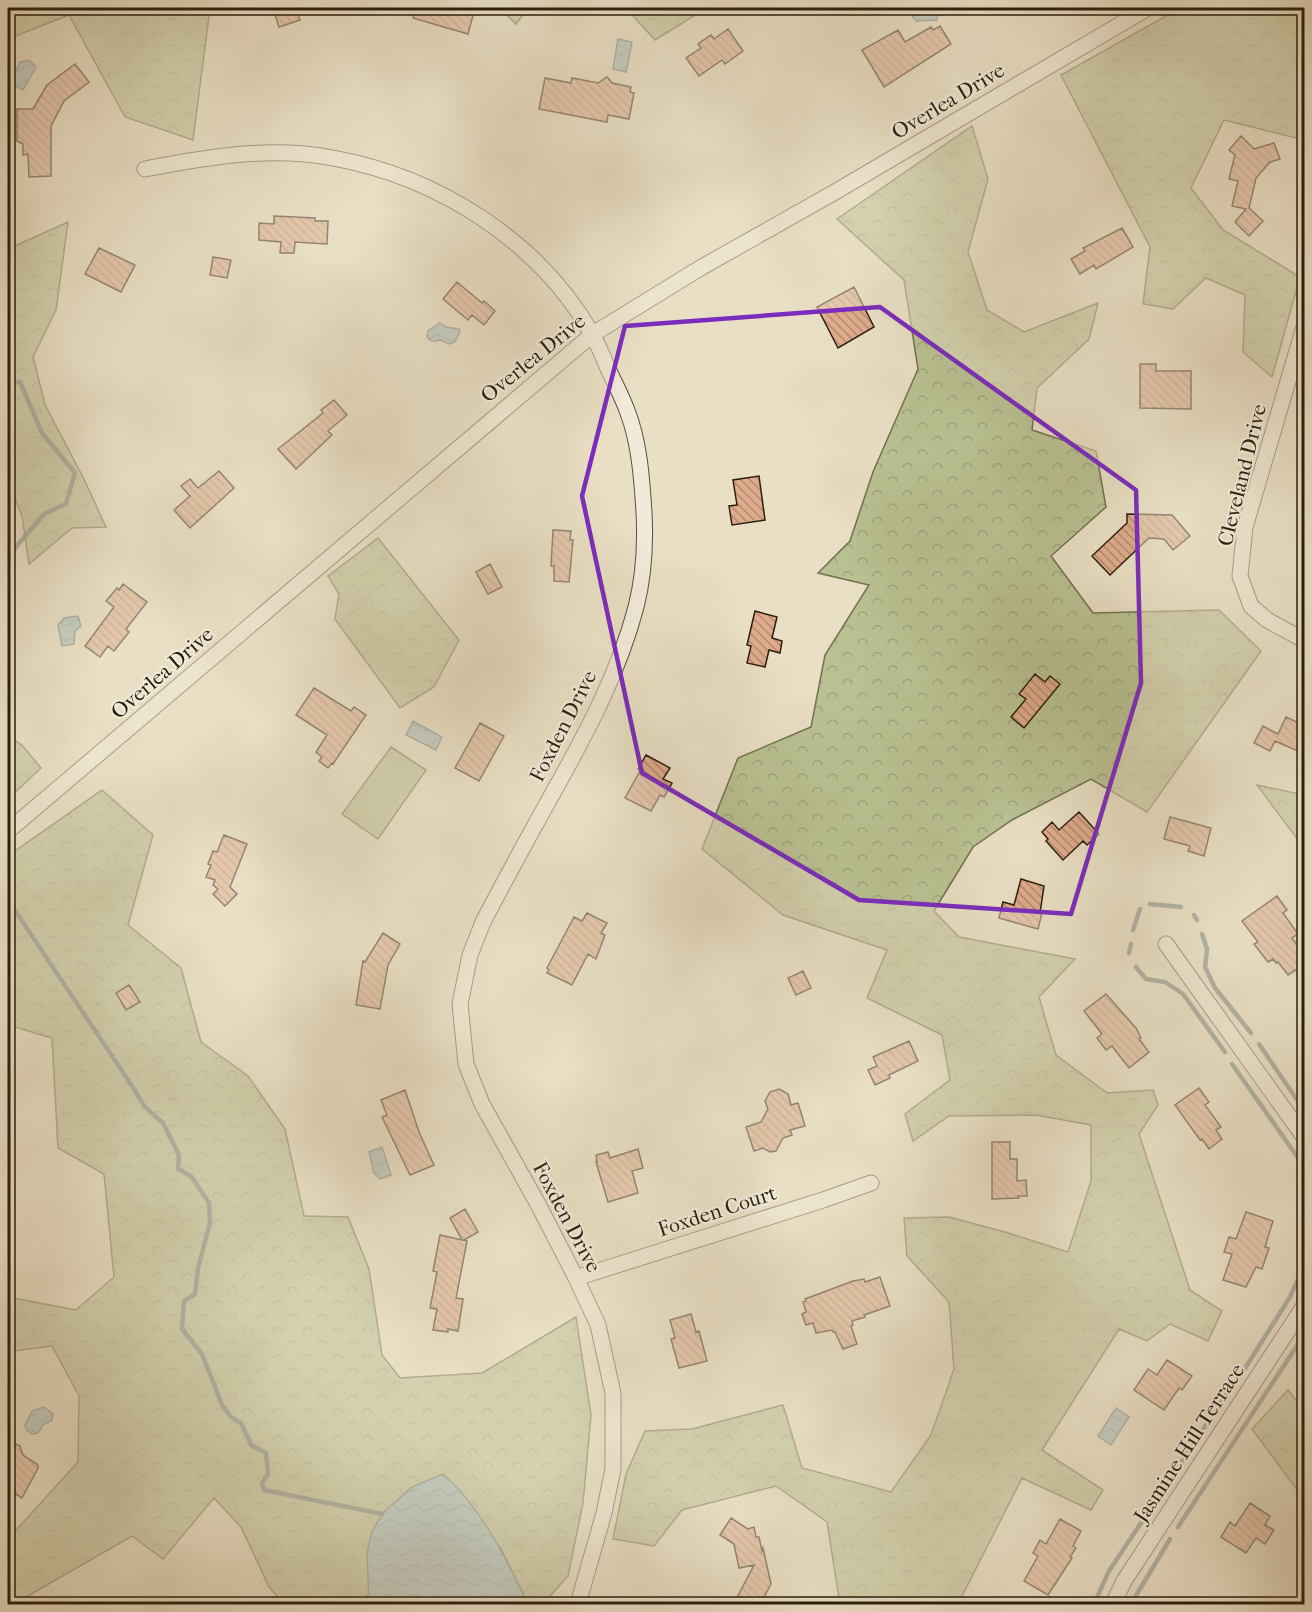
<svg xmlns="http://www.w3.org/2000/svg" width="1312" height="1612" font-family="'IM FELL French Canon',serif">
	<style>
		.forest { fill: url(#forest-crowns); stroke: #727050; stroke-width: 1.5 }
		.park { fill: #b9c192; stroke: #727050; stroke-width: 1.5 }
		.water { fill: url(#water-waves); stroke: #6f7c78; stroke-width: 1.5 }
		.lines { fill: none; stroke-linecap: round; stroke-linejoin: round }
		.stream { stroke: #6f7c78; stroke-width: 4.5 }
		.building { fill: url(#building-back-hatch); stroke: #2b1e0e; stroke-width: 1.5 }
		.street-casing { stroke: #5a4e3c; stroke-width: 17 }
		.street { stroke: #f1ead9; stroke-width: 15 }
		.marked { fill: none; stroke: #7b2cbf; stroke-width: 4.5; stroke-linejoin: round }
		.labels { text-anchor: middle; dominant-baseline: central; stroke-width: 4.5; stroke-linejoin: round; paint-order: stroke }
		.street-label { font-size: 21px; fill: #2b1e0e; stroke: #f1ead9 }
	</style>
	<defs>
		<pattern id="forest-crowns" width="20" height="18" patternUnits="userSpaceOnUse" patternTransform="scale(1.5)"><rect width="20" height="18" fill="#b9c192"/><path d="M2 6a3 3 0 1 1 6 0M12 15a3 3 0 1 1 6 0" fill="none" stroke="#9fa57d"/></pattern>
		<pattern id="water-waves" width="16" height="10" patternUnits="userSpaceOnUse" patternTransform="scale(1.5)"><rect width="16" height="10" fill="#9cbabf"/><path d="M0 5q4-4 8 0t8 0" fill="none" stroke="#879fa3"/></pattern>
		<pattern id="building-back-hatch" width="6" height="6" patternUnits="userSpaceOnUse" patternTransform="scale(1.5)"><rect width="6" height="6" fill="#dfab8c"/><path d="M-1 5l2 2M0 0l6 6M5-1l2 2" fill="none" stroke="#b58b71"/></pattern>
	</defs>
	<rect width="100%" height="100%" fill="#e9dfc4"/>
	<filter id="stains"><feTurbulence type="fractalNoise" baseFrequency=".00333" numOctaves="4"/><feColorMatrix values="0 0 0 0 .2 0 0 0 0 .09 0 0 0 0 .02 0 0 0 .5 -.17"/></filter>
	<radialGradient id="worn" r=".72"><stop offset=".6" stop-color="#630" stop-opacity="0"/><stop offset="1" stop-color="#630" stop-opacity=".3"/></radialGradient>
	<path class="forest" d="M8,8H210L193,140L125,117L69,15L8,39Z
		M500,8H528L516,24Z
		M626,8H707L655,40Z
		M1180,8H1304V140L1224,120L1191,188L1223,230L1300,277L1272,377L1243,352L1245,295L1206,278L1173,309L1143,304L1150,247L1061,75Z
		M972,126L988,179L968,252L987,310L1024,332L1098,303L1089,339L1037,388L1032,430L1096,451L1106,507L1051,556L1093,613L1219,610L1261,651L1147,812L1091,779L1012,820L973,847L934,911L959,937L1075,959L1039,997L1056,1055L1107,1093L1153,1090L1158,1105L1139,1134L1190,1290L1222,1311L1208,1341L1170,1324L1147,1341L1119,1329L1042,1450L1103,1490L1091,1510L1022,1478L958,1604H835L839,1598L827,1522L776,1486L682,1510L654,1546L613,1539L626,1474L645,1431L692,1429L783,1405L802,1468L891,1492L931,1435L954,1369L949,1302L907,1256L904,1218L949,1217L1005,1232L1068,1252L1091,1181V1125L1036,1115L949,1116L913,1141L905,1114L950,1080L942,1035L867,998L887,950L783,915L702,849L738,758L811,727L825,655L869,585L818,573L850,541L873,472L918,369L904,280L837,219Z
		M68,222L56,310L33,357L45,405L83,477L106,527L72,528L29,564L22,516L8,481V249Z
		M378,538L459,640L434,687L400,708L335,619L339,594L328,576Z
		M8,736L22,745L41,768L8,799Z
		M1257,785L1304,795V848Z
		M102,790L153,835L128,925L181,968L201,1042L248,1076L285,1129L304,1216L348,1217L369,1269L382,1355L400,1378L482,1373L576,1317L591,1415L583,1503L568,1576L543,1604H528L500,1547L367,1595L369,1604H284L269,1587L241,1527L214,1498L163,1559L132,1536L14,1604H8V1539L78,1462L79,1396L52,1346L14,1351L8,1358V1297L76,1310L114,1277L104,1174L58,1148L52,1038L8,1025V856Z
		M1288,1390L1304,1410V1499L1252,1429Z"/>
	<path class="park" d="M391,747L426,770L378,839L342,814Z"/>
	<path class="water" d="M916,8L934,9L938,14L937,20L916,21L912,16Z
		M618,39L632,42L626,72L613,69Z
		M29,60L36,67L23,90L10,83L9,77L14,75L20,62Z
		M440,323L446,327L459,329L460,331L455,342L449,344L440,340C434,342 431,342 427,337L428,331Z
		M78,616L81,626L75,631L74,644L62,646L58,625L64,618Z
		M413,721L442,737L436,750L406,735Z
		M382,1147L391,1175L380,1179L374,1173L369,1152Z
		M44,1407L53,1414L52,1420L43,1425L38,1433L32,1434L26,1430L25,1425L32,1411Z
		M1116,1408L1129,1417L1111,1445L1098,1436Z
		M443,1474C481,1507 507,1560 528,1604H369L367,1552L372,1532L382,1514L412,1487Z"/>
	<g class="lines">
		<path class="stream" d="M8,383L20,382L42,433L75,473L66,504L44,514L15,548L8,563
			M8,900L134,1089L144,1106L163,1123L179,1155L178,1169L191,1176L209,1203L210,1223L198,1268L195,1294L184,1301L182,1329L202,1354L222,1405L231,1417L241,1423L251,1445L266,1453L268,1474L262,1483L264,1490L382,1514
			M1150,904L1181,907
			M1194,915L1197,920
			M1133,930L1140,909
			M1202,934L1207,949L1205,967L1215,988L1251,1033
			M1129,953L1131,944
			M1136,967L1146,979L1165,982L1183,994L1225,1052
			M1259,1044L1304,1110
			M1232,1064L1301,1162
			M1242,1373L1290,1297L1304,1266
			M1178,1527L1304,1335
			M1094,1604L1109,1571L1234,1383
			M1131,1604L1170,1539"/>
	</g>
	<path class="building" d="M273,8H296L300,20L279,27Z
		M416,8H475L468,34L413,18Z
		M940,26L951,44L884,87L862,50L898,30L905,42L931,27L933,30Z
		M728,29L743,51L725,64L722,60L699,76L686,58L701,48L698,44L711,35L714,39Z
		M75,64L89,82L64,101L51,126V176L29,177L28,154L23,155V144L17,141V109H33L47,85Z
		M607,77L612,83L631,87L630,92L634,93L629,119L608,115L607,122L539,109L545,78L571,83L572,78L598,83Z
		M1241,136L1254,149L1274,143L1280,159L1270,162L1256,178L1249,208L1263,221L1249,236L1235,222L1246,209L1232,206L1238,181L1229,179L1235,155L1229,150Z
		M274,216L315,218V221H328L327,244L295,242L294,253H280L281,242L259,240V223L274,224Z
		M1122,228L1133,247L1096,269L1094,265L1080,274L1071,259L1085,251L1083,248Z
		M99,248L135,265L121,292L85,274Z
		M213,257L231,260L227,278L210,275Z
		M457,282L482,303L484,301L495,311L484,325L472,315L468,320L443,299Z
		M854,287L874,327L838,348L817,307Z
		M1140,364H1156V371H1191V409L1140,408Z
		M334,400L347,415L328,431L332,435L296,469L278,449L323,413L321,410Z
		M219,471L234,488L190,528L174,510L190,496L181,486L190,479L198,488Z
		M759,476L765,520L732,525L729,506L737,505L733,480Z
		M1127,514L1172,515L1190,536L1173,550L1164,539L1149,538L1110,575L1092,556L1127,523Z
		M553,530L571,531L570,540H573L569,582L554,581V566H551Z
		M490,564L502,587L488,594L476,572Z
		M123,584L147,602L126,629L129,632L114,651L108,646L100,657L85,646L114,607L106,601L117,588L119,590Z
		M755,611L777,617L772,638L782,641L780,653L769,650L765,667L747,663L751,646L747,645Z
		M1035,674L1045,682L1050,676L1060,684L1024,728L1011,717L1026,699L1019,694Z
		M314,688L351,711L354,707L366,715L333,764L332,763L328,768L319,761L322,757L316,752L327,735L296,715Z
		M1286,717L1305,726V754L1275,741L1270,751L1254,743L1263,726L1278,734Z
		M480,723L504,736L479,781L455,768Z
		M646,755L670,768L663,779L672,783L664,797L660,795L651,811L625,798L640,771L638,769Z
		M1079,812L1099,834L1087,845L1083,841L1063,860L1046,841L1048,839L1042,832L1052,822L1059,830Z
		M1170,817L1211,828L1204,856L1188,851L1190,846L1164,839Z
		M224,835L247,844L230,887L237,894L225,906L213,894L218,889L213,885L215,880L206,877L211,865L208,864L213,851L217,852Z
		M1021,879L1044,886L1040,913H1042L1038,929L999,918L1003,902L1014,905Z
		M1277,896L1287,910L1283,913L1298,934L1292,938L1305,955V964L1288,975L1278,962L1276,963L1273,959L1268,962L1254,944L1258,942L1242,921Z
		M587,913L607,923L601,933L605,935L596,959L588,954L572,985L547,973L549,970L547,968L574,917L582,921Z
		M383,933L400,944L388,965L380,1009L356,1005L363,961L365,962Z
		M803,971L811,988L796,995L788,978Z
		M129,985L140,1002L126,1010L116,993Z
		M1106,994L1136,1028L1141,1038L1139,1039L1149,1052L1129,1068L1112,1046L1106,1050L1097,1038L1102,1034L1084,1011Z
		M909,1041L918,1061L889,1075L890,1078L875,1085L868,1070L877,1066L873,1057Z
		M1199,1088L1209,1102L1205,1105L1221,1127L1216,1130L1222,1139L1209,1149L1202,1139L1200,1140L1175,1105Z
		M779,1089L788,1094L791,1105L798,1103L805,1126L790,1130L792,1135L783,1138L776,1151L770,1152L763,1148L754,1151L746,1127L761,1122L768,1109L765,1101L770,1092Z
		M405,1090L419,1132L434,1165L410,1175L382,1117L387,1115L381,1100Z
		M992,1142H1010V1159H1017V1181L1026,1180L1027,1196H1018L1019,1198L992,1199Z
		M638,1149L643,1168L632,1171L638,1193L608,1202L596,1162H597L596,1155L608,1152L610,1158Z
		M465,1209L478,1232L464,1240L467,1241L456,1298L463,1299L458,1331L448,1329V1332L433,1330L437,1309L430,1308L437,1272L433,1271L440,1235L462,1240L450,1218Z
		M1246,1212L1273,1221L1265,1247L1269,1248L1262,1269L1256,1267L1246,1287L1223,1280L1232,1254L1224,1252L1229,1237L1236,1239Z
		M880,1277L890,1306L864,1315L865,1317L852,1321L853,1325L851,1326L857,1344L843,1349L835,1332H833L832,1330L816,1333L813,1323L806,1325L802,1314L806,1312L803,1302L806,1301L805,1299L853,1281L864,1279L865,1282Z
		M691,1314L696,1332L699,1331L707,1361L679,1368L671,1339L675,1338L670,1320Z
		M1167,1360L1192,1376L1182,1390L1179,1388L1164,1410L1134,1390L1148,1369L1157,1375Z
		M16,1444L20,1446L23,1455L38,1465V1468L22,1498L8,1489V1445Z
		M1250,1503L1270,1516L1265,1525L1274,1530L1265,1544L1256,1538L1246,1553L1221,1537L1230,1522L1235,1526Z
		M731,1518L748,1529L754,1527L756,1537H759L762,1551L763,1548L771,1584L760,1605H733L754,1565L739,1568L734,1544L720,1535Z
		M1060,1519L1081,1531L1073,1546L1076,1548L1070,1557L1072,1558L1048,1595L1024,1581L1038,1556L1033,1553L1040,1540L1046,1544Z"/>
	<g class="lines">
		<defs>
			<path id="street" d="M145,169C207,157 269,146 333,158C438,177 539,241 592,334C599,346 604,359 609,371C616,385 623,399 628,413C638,440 641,469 643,498C646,533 645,572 636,607C619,672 587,732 554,791C530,834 506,878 483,922L470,955L460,1004L466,1064L482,1104L539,1206L576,1278L598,1325L613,1393V1469L604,1513L578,1604
				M1304,327L1245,527L1240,576L1251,606L1267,620L1304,640
				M8,831L593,334L702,267L835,192L1148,8
				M1166,944L1304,1137
				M576,1278L823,1200L871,1183
				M1113,1604L1124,1581L1304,1306"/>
		</defs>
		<use href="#street" class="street-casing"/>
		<use href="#street" class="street"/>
	</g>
	<path d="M0 0H1312V1612H0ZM880,307L1136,490L1141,683L1071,914L859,900L642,773L582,496L625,326Z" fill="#e9dfc4" fill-opacity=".55" fill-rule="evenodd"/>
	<path class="marked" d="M880,307L1136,490L1141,683L1071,914L859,900L642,773L582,496L625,326Z"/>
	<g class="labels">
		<g class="street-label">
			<text transform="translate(948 101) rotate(-31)">Overlea Drive</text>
			<text transform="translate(533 358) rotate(-39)">Overlea Drive</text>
			<text transform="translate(1242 475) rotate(-76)">Cleveland Drive</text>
			<text transform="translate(162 673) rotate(-41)">Overlea Drive</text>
			<text transform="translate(563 726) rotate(-63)">Foxden Drive</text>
			<text transform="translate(717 1211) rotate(-18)">Foxden Court</text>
			<text transform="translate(567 1217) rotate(62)">Foxden Drive</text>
			<text transform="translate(1189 1443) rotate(-57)">Jasmine Hill Terrace</text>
		</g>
	</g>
	<rect width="1312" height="1612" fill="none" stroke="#e9dfc4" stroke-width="30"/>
	<rect x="9" y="9" width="1294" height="1594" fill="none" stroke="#2b1e0e" stroke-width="3"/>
	<rect x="15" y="15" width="1282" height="1582" fill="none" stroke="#2b1e0e" stroke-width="1.5"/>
	<rect width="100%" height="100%" filter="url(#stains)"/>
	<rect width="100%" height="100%" fill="url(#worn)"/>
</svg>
